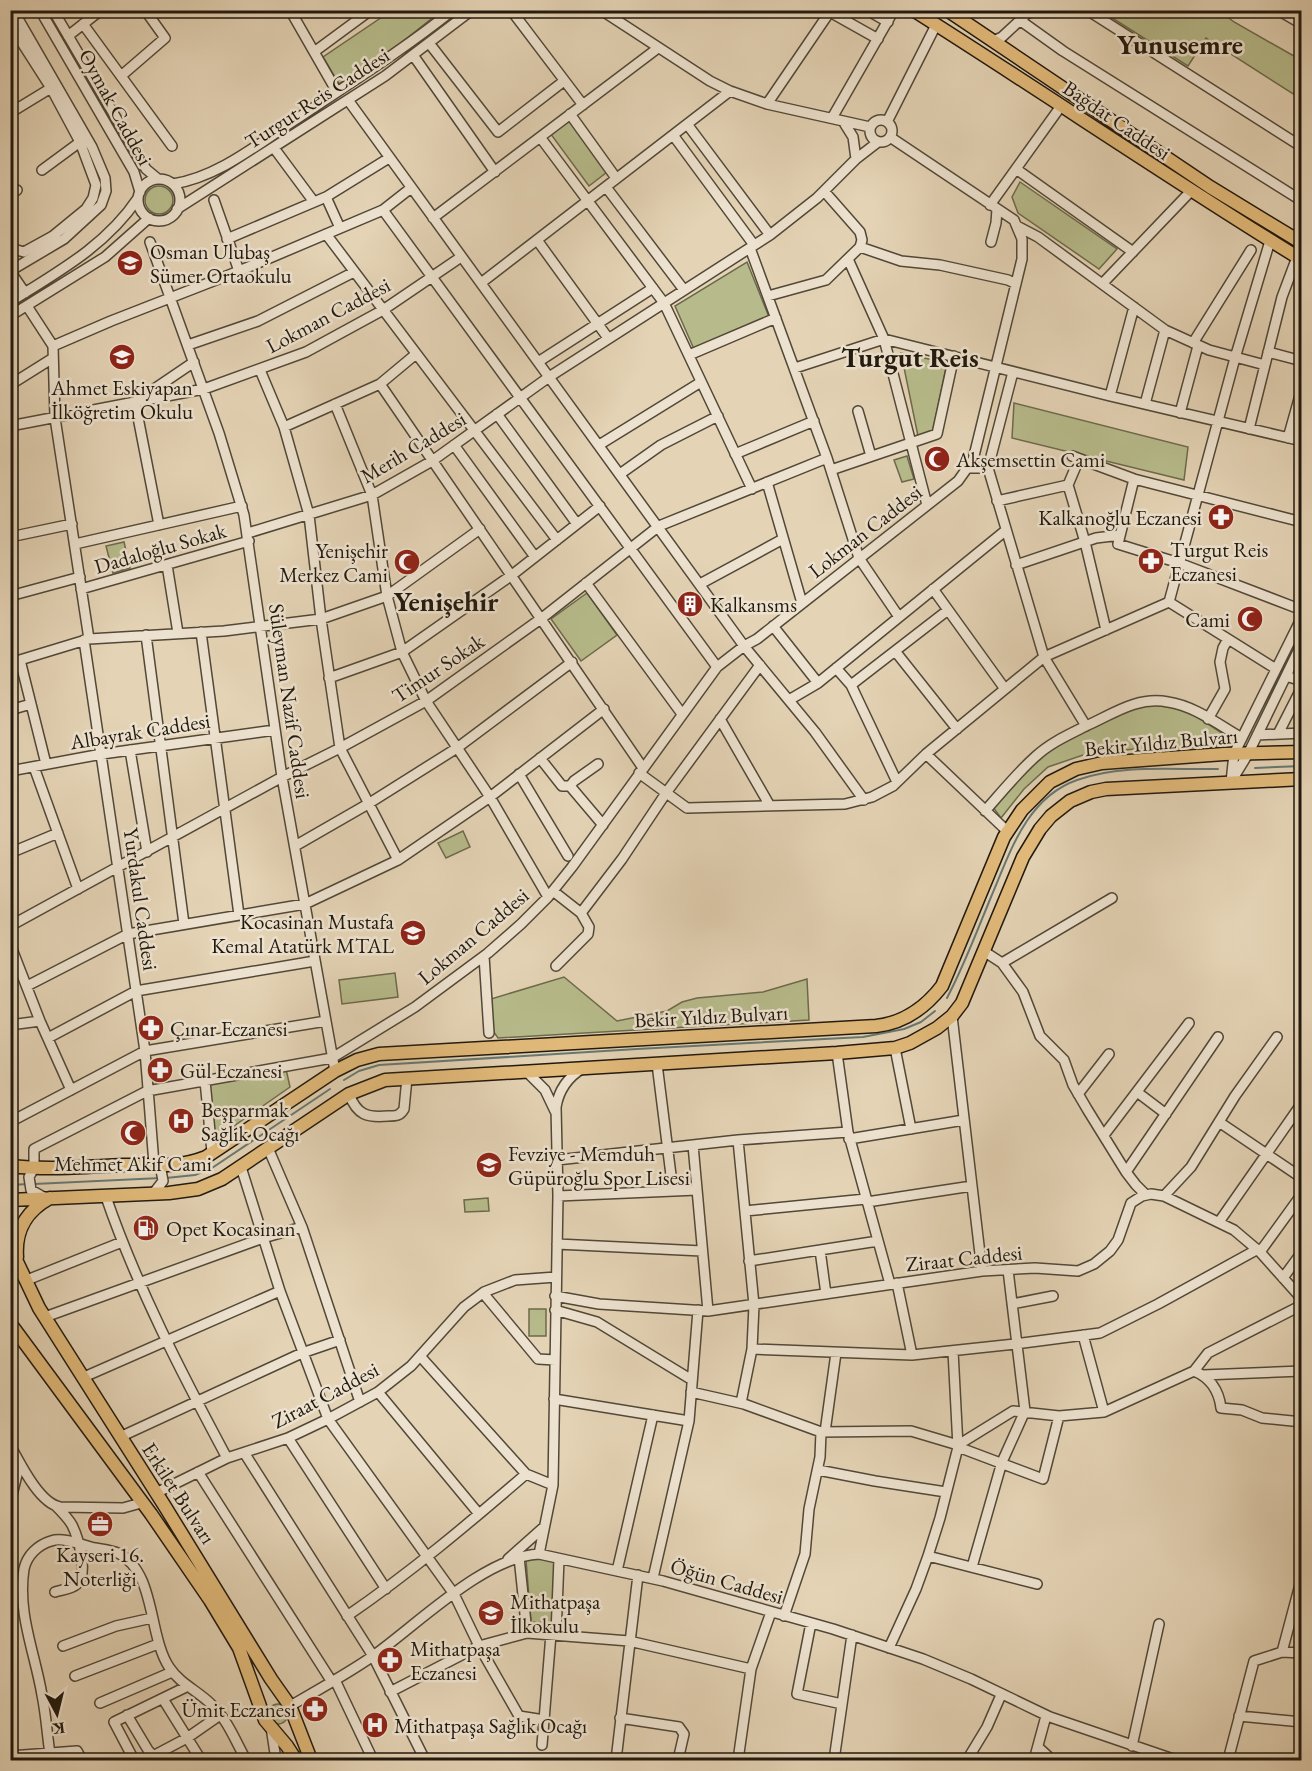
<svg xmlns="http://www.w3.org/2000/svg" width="1312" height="1771" font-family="'EB Garamond',serif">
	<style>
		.green { fill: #b7bb8b; stroke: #6c6a4c; stroke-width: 1.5 }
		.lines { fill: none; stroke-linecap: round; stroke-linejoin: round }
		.stream { stroke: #677872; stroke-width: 2 }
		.minor-casing { stroke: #514838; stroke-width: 12 }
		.major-casing { stroke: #20190e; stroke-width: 15 }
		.minor { stroke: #ede2cf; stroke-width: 9 }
		.major { stroke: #e2ba7a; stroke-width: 12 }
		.labels { text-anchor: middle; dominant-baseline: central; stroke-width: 5; stroke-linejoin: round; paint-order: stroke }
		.street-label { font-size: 21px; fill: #20190e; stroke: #ede2cf }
		.poi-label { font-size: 21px; fill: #20190e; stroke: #ede2cf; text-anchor: start }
		.district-label { font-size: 27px; font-weight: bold; fill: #20190e; stroke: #ede2cf }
	</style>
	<rect width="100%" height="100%" fill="#e4d3b5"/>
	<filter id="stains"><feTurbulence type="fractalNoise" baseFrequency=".00333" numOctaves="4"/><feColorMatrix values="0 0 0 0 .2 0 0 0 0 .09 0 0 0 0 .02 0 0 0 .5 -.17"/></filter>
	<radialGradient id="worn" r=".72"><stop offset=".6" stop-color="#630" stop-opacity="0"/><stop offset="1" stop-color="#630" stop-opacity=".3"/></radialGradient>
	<path class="green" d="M1114,10L1220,11L1234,22L1301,60V99L1206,38L1188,66L1109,16Z
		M391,11H441L391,51L339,84L323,57Z
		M570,119L607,172L589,186L550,133Z
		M1020,182L1117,249L1099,269L1018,213L1012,197Z
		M145 200a14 14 0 1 1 28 0a14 14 0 1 1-28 0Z
		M747,262L769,317L694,349L675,306Z
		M901,353L947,363L933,430L918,436Z
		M1014,403L1188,447L1184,480L1012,438Z
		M907,456L914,479L902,482L894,460Z
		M124,542L130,568L113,573L106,546Z
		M587,593L617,635L581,661L551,619Z
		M1156,702L1183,708L1222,733L1216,747L1135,749L1086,754L1048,767L1024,789L1001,818L993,807L1042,750L1119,706Z
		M463,831L470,847L446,858L438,843Z
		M395,973L398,997L342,1004L339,980Z
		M564,977L617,1021L667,1011L682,1002L697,998L763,992L807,979L809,1020L498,1038L491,1028V999Z
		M286,1069L290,1087L214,1140L205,1081Z
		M488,1198L489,1211L465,1212L464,1200Z
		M529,1309H546V1336H529Z
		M533,1558L554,1561L553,1623L531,1622L526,1560Z
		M268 1714a10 10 0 1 1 20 0a10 10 0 1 1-20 0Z"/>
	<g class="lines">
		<path class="stream" d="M1255,768L1302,766
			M947,998C964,966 977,931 991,897C1010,853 1026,798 1077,780C1121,764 1172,770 1218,769
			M344,1080L359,1071L379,1065L637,1049L863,1037L904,1029L921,1022L935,1011
			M166,1178L195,1175L212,1168L330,1089
			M34,1184L161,1178
			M10,1185L29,1184"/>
		<defs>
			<path id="minor" d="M40,10L134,172L140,192
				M53,10L146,169L158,179
				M290,10L337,92
				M511,10L583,105
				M601,10L710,81L730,91L767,104L870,127
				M867,10L888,22
				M1087,10L1302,147
				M1278,10L1302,24
				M830,12L878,39
				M1021,21L1063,51L1302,201
				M10,24L51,88L80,142L96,185L93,198L86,209L53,236L24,252L10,248
				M83,24L172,146
				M68,36L101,10
				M993,41L1002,37L1031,10
				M429,43L498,132L564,81
				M314,52L371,10
				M413,55L495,172
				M121,76L165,38L145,10
				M348,100L744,646L815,732L864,800
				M767,104L831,10
				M10,113L51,88
				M570,114L616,178
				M832,118L894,10
				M870 131a11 11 0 1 1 22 0a11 11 0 1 1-22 0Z
				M843,121L853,137L856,159
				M887,122L936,25
				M687,124L770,235
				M673,135L754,245
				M540,137L664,303L752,489
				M274,148L314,202
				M1016,169L1133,252
				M42,170L80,142
				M138 200a21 21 0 1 1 42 0a21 21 0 1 1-42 0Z
				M173,184C219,177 259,143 298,118C350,83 403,50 453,10
				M606,187L684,290
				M10,194L17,190
				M326,197L340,228
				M214,200L239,271
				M990,205L1061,106
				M177,209L385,76L472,10
				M383,210L717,667
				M433,218L658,48
				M1017,226L1038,237L1165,330L1209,350L1265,365
				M326,234L557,540
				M227,239L326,197L389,158
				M537,240L608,338
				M150,242L219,433L244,515L282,777L335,1071
				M991,242L996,223L997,209
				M860,247L901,261L940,265L1008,280L1016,284
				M750,248L827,458L859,558L899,617
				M848,259L884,339L927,505
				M10,271L64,239L101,205L106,191L105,178L92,147L13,10
				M10,271L25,293
				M481,283L730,91
				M1102,284L1191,191
				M768,296L826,280L860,247L862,240L860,232L824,191
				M10,302C58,272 107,245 138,198
				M27,306L53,346L111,321L239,271L383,210L411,188
				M10,316L105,257L149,218
				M1193,343L1251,250
				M188,345L258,321L354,272
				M53,346L55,418L89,639
				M1268,352L1302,361
				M689,355L776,318
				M194,362L135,402L204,389L306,352L383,310L461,257
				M538,362L653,288
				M795,368L884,339L1110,396L1302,441
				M260,370L284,427L309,515L321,619L340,748L398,860
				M380,384L643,768
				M10,385L53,358
				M1110,396L1134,307
				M335,404L372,495L387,596L402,652L426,701L490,797L548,897
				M1145,404L1165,330
				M858,411L871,456
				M1180,413L1198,346
				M497,414L577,524
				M10,426L135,402L159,525
				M284,427L380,384L416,354
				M1249,429L1282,297L1297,257
				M1288,438L1302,388
				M454,445L535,557
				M599,445L701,382
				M735,454L814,421
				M1072,456L1134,479L1302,522
				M969,468H988L1013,372
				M988,468L1044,657L1086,726
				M831,470L937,434L954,356
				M620,474L661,445L718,416
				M1134,479L1118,544L1179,563L1302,610
				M767,482L802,603
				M1068,485L1085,542L1106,630
				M997,501L1068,485L1079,459
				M248,533L372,495L432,461L549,377L770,235L817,198L856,159L878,142
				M10,537L72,524
				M75,544L242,506
				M167,565L178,633
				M1016,565L1096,538L1120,535
				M586,583L682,714
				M700,584L783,539
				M81,589L249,541
				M933,589L1005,689
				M10,596L80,577
				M1169,602L1235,358L1270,241
				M1169,602L1276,669
				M773,626L818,683
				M201,632L239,915
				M146,635L184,924
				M84,640L145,1051L154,1164L161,1170L163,1181L153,1194
				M895,651L957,729
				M20,660L46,764
				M10,663L89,639L224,631L321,619L387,596L480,529
				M836,668L851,685L897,782
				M1286,676L1302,681
				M329,678L402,652L512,575L600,506
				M851,685L948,610
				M789,700L818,683L1005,531
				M10,710L31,704
				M720,719L770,806
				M1208,719L1225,689L1220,662L1223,648L1228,639
				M1278,734L1302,687
				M1257,735L1302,733
				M130,750L147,852
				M926,754L1007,831
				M540,758L562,786H570
				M598,764L574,781L570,786L603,825
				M34,767L78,889
				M10,771L102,754L275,730
				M639,773L687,808L845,804L872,797L893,786L926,754L1044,657L1169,602
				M519,774L568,856
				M1234,777L1248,754L1302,643
				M1231,782L1234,754L1302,617
				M985,811C1001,793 1017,773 1035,757C1050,743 1068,735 1086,726C1113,714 1137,696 1168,702C1195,706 1219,725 1242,738
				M295,846L368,804L457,748L572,662
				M10,853L58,833
				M553,891L581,913L589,927L588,934L556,966
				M581,913L622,859L666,793L760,665
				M10,926L282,777L340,748L426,701L542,618L659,526L827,458
				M10,944L40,1021L71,1090
				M985,952L1002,963L1023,992L1040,1036L1064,1060L1073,1085L1087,1109L1126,1172L1136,1185L1146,1195
				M484,956L489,1033
				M1002,963L1112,898
				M27,986L128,934L305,904L398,860L490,797L604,709
				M952,1016L982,1271
				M10,1025L40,1021
				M48,1038L136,991L315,961
				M895,1048L911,1129
				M837,1053L848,1132L890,1284
				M657,1064L673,1191
				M526,1071L545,1090L555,1111
				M205,1081L212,1152
				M1137,1092L1166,1114
				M349,1094C357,1115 367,1118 388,1116C396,1116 400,1116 404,1109L407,1078
				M1078,1094L1109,1054
				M10,1122L145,1051L326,1021
				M1219,1122L1302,1178
				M1104,1135L1189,1023
				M849,1139L964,1120
				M738,1140L754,1305L752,1349L741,1403
				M693,1145L708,1311
				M268,1148L302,1227L360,1402
				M557,1160L738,1140L848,1132
				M241,1167L280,1291L328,1419L454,1594L479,1646L519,1716L544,1720
				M1126,1172L1218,1037
				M558,1196L697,1190
				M1164,1196L1191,1167L1235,1096L1277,1037
				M106,1197C137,1287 182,1374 227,1458
				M45,1198L31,1190L29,1177L34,1168V1149L147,1091L332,1058L415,1007L488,953L521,924L548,897L572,867L717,667L744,646L757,639L958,481L973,460L1022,259V239L1014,220L890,137
				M867,1202L972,1186
				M745,1211L866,1199
				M1219,1222L1302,1103
				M557,1244L702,1251
				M820,1250L826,1294
				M1260,1252L1302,1194
				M749,1261L878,1241
				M1283,1278L1302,1252
				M27,1280L122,1242
				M897,1283L912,1355
				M483,1293L538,1359L555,1360
				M555,1296L599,1304L708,1311L982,1271L1035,1268L1078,1271L1094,1264L1110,1251L1118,1240L1131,1203L1142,1196L1151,1194L1164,1196L1234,1230L1260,1252L1302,1299
				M1012,1304L1053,1296
				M555,1310L597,1322L692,1380
				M45,1317L263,1238L302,1227
				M1083,1335L1104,1412
				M752,1349L912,1355L1015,1344L1100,1333L1158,1304L1258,1249
				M420,1356L526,1474L553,1485
				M1194,1371C1211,1378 1219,1391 1221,1408L1242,1410L1262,1418L1302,1422
				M1203,1375L1302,1371
				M84,1377L280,1291
				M378,1392L479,1514
				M691,1392L744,1404L821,1432L820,1457L809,1509L805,1554L784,1616
				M554,1399L689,1421
				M821,1432L911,1431L958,1445L1013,1411L1059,1416L1104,1412L1194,1371L1208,1353L1302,1305
				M825,1432L836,1353
				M120,1437L302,1353L340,1340
				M288,1438L386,1589
				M10,1445C20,1463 39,1503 60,1507L123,1508L141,1503
				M958,1447L1043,1479L1059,1416
				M245,1454L373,1656L425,1760
				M818,1470L875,1481L946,1492
				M198,1472L332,1682
				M156,1493L227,1458L288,1438L328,1419L378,1392L411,1366L464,1307L484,1292L515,1280L556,1277
				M10,1503L20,1463
				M539,1554L553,1485L558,1196L556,1107C559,1089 568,1077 583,1068
				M928,1556L1037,1584
				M519,1557L527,1633
				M508,1559L544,1527
				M972,1567L1002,1462L1025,1411L1008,1270
				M617,1571L653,1415
				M653,1578L689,1421L698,1310
				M55,1592C61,1590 72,1589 77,1584C89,1574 78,1537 72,1525C68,1518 62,1512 56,1506
				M347,1616C410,1573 468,1524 526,1474
				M811,1623L797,1694L842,1704
				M556,1634L559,1559
				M63,1646L116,1626L152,1618
				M889,1648L916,1589L928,1556L940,1518L958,1447L953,1351
				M1282,1652L1302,1653
				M75,1676L158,1644
				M335,1680L373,1760
				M390,1692L479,1646L527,1633L629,1641L751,1669
				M163,1699L201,1760
				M100,1703L172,1672
				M290,1706C318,1690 347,1674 373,1656C418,1624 484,1557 539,1554L663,1581L833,1629L923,1659L971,1679L1050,1717L1176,1760
				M127,1715L148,1750L157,1760
				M1239,1716L1302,1722
				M620,1718L679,1727L684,1734L678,1760
				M271,1727L276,1760
				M542,1745L551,1634
				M1132,1746L1159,1624
				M1038,1747L1052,1760
				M50,1754C47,1734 46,1714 42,1695C35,1653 17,1613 24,1569C27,1555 38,1545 51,1541C63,1537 79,1544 91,1547C99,1549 110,1550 118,1553C156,1572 148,1635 169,1667C181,1685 199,1691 213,1706C228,1721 236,1742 246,1760
				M10,1756L77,1751L82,1760
				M153,1756L187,1738L220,1715
				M134,1760L114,1722L186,1687
				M616,1760L638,1575
				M738,1760L751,1669L771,1612
				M834,1760L852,1635
				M967,1760L987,1727L1001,1695
				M1034,1760L1046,1716
				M1228,1760L1254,1661L1282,1652L1302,1577"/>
			<path id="major" d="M913,10C1043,92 1170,179 1302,260
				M947,10L1210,187L1302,243
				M10,1166C48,1170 85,1167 123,1165C154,1164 175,1169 206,1157L335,1071L357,1060L379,1054L876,1026C904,1023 925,1008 942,986L1004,837L1022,810L1050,782L1076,769L1102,763L1224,754L1302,752
				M10,1200L169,1193L198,1189L222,1179L349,1094L385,1080L837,1053L895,1048L910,1043L937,1028L952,1016L962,1003L1023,857L1040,829L1051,816L1070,801L1091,792L1106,789L1302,779
				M10,1247L39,1308L164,1505L271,1679L290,1706L311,1760
				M17,1257C15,1230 26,1211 50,1198
				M10,1323L151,1514L210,1600L239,1648L265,1720L287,1746L296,1760"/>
		</defs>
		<use href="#minor" class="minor-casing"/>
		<use href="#major" class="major-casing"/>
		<use href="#minor" class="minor"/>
		<use href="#major" class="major"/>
	</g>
	<defs>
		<symbol id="school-disc" viewBox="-11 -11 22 22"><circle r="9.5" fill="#8f2418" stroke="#ede2cf"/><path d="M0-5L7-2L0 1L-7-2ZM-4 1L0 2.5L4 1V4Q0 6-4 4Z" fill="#fff"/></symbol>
		<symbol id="mosque-disc" viewBox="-11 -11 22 22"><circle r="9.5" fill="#8f2418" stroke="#ede2cf"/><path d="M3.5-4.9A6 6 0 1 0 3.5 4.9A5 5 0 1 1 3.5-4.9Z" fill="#fff"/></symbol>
		<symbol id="pharmacy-disc" viewBox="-11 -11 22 22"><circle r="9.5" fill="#8f2418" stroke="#ede2cf"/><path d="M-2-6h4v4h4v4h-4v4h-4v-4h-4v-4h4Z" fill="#fff"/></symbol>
		<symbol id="building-disc" viewBox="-11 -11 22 22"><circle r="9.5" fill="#8f2418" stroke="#ede2cf"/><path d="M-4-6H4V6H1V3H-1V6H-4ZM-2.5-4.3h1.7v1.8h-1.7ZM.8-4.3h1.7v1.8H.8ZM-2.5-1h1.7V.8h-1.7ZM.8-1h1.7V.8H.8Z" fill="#fff"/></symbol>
		<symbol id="hospital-disc" viewBox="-11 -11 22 22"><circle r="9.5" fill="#8f2418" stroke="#ede2cf"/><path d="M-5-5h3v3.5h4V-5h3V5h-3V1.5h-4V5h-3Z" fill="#fff"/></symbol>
		<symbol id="fuel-disc" viewBox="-11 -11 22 22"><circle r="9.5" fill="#8f2418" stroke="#ede2cf"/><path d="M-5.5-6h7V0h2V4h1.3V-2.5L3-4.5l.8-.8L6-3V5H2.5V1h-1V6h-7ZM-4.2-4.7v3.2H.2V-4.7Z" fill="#fff"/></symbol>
		<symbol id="office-disc" viewBox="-11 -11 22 22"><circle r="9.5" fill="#8f2418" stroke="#ede2cf"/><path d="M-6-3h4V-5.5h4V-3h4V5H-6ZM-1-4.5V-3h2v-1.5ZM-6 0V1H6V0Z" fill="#fff"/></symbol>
	</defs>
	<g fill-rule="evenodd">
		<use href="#school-disc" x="115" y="248" width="30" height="30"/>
		<use href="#school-disc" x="107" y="342" width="30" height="30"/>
		<use href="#mosque-disc" x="922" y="444" width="30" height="30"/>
		<use href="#pharmacy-disc" x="1206" y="502" width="30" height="30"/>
		<use href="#pharmacy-disc" x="1136" y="546" width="30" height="30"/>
		<use href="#mosque-disc" x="392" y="547" width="30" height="30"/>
		<use href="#building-disc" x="675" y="589" width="30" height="30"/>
		<use href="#mosque-disc" x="1235" y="604" width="30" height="30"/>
		<use href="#school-disc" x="398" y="918" width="30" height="30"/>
		<use href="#pharmacy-disc" x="136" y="1013" width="30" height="30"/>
		<use href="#pharmacy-disc" x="145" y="1055" width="30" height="30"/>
		<use href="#hospital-disc" x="166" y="1106" width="30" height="30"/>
		<use href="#mosque-disc" x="118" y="1118" width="30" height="30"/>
		<use href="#school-disc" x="474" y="1150" width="30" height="30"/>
		<use href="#fuel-disc" x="131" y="1213" width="30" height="30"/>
		<use href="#office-disc" x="85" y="1509" width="30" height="30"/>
		<use href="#school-disc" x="476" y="1598" width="30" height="30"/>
		<use href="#pharmacy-disc" x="375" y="1645" width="30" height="30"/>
		<use href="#pharmacy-disc" x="300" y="1694" width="30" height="30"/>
		<use href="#hospital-disc" x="360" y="1710" width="30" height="30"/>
	</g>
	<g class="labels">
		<g class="street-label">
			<text transform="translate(317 98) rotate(-33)">Turgut Reis Caddesi</text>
			<text transform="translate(116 107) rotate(61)">Oymak Caddesi</text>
			<text transform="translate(1117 120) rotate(34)">Bağdat Caddesi</text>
			<text transform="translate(328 315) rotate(-28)">Lokman Caddesi</text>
			<text transform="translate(413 447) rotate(-31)">Merih Caddesi</text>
			<text transform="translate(865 531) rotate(-38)">Lokman Caddesi</text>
			<text transform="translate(160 548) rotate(-16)">Dadaloğlu Sokak</text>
			<text transform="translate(438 668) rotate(-34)">Timur Sokak</text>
			<text transform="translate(290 701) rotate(82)">Süleyman Nazif Caddesi</text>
			<text transform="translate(140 731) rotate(-9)">Albayrak Caddesi</text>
			<text transform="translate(1161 742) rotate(-5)">Bekir Yıldız Bulvarı</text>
			<text transform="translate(141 899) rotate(82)">Yurdakul Caddesi</text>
			<text transform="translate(473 936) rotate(-40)">Lokman Caddesi</text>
			<text transform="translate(711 1016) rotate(-3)">Bekir Yıldız Bulvarı</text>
			<text transform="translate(964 1258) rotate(-6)">Ziraat Caddesi</text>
			<text transform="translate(325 1395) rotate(-28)">Ziraat Caddesi</text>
			<text transform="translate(179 1493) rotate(57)">Erkilet Bulvarı</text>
			<text transform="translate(727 1581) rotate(16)">Öğün Caddesi</text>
		</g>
		<g class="poi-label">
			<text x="150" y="251">Osman Ulubaş<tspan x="150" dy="24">Sümer Ortaokulu</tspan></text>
			<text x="122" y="387" text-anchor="middle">Ahmet Eskiyapan<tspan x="122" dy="24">İlköğretim Okulu</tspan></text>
			<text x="956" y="459">Akşemsettin Cami</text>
			<text x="1202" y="517" text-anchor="end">Kalkanoğlu Eczanesi</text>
			<text x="1170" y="549">Turgut Reis<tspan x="1170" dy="24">Eczanesi</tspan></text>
			<text x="388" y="550" text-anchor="end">Yenişehir<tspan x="388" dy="24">Merkez Cami</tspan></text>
			<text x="710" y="604">Kalkansms</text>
			<text x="1230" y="619" text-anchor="end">Cami</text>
			<text x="394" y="921" text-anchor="end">Kocasinan Mustafa<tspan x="394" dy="24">Kemal Atatürk MTAL</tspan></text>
			<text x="170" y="1028">Çınar Eczanesi</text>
			<text x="180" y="1070">Gül Eczanesi</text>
			<text x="201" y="1109">Beşparmak<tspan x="201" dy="24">Sağlık Ocağı</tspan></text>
			<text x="508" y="1153">Fevziye - Memduh<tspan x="508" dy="24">Güpüroğlu Spor Lisesi</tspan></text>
			<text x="133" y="1163" text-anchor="middle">Mehmet Akif Cami</text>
			<text x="166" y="1228">Opet Kocasinan</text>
			<text x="100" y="1554" text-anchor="middle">Kayseri 16.<tspan x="100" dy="24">Noterliği</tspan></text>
			<text x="510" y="1601">Mithatpaşa<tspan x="510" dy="24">İlkokulu</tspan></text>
			<text x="410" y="1648">Mithatpaşa<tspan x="410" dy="24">Eczanesi</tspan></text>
			<text x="296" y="1709" text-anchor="end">Ümit Eczanesi</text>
			<text x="394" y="1725">Mithatpaşa Sağlık Ocağı</text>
		</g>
		<g class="district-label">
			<text x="1180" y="44">Yunusemre</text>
			<text x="910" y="357">Turgut Reis</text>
			<text x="446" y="601">Yenişehir</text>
		</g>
	</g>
	<rect width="1312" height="1771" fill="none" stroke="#e4d3b5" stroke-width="36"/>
	<rect x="12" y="12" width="1288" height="1747" fill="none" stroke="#20190e" stroke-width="3"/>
	<rect x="18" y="18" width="1276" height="1735" fill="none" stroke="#20190e" stroke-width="1.5"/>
	<g transform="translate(57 1714) rotate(173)" stroke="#ede2cf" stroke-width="4.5" paint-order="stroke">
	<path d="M0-4.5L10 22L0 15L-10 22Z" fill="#20190e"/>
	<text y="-9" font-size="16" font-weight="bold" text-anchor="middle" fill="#20190e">K</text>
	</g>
	<rect width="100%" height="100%" filter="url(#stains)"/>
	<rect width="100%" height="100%" fill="url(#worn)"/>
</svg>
